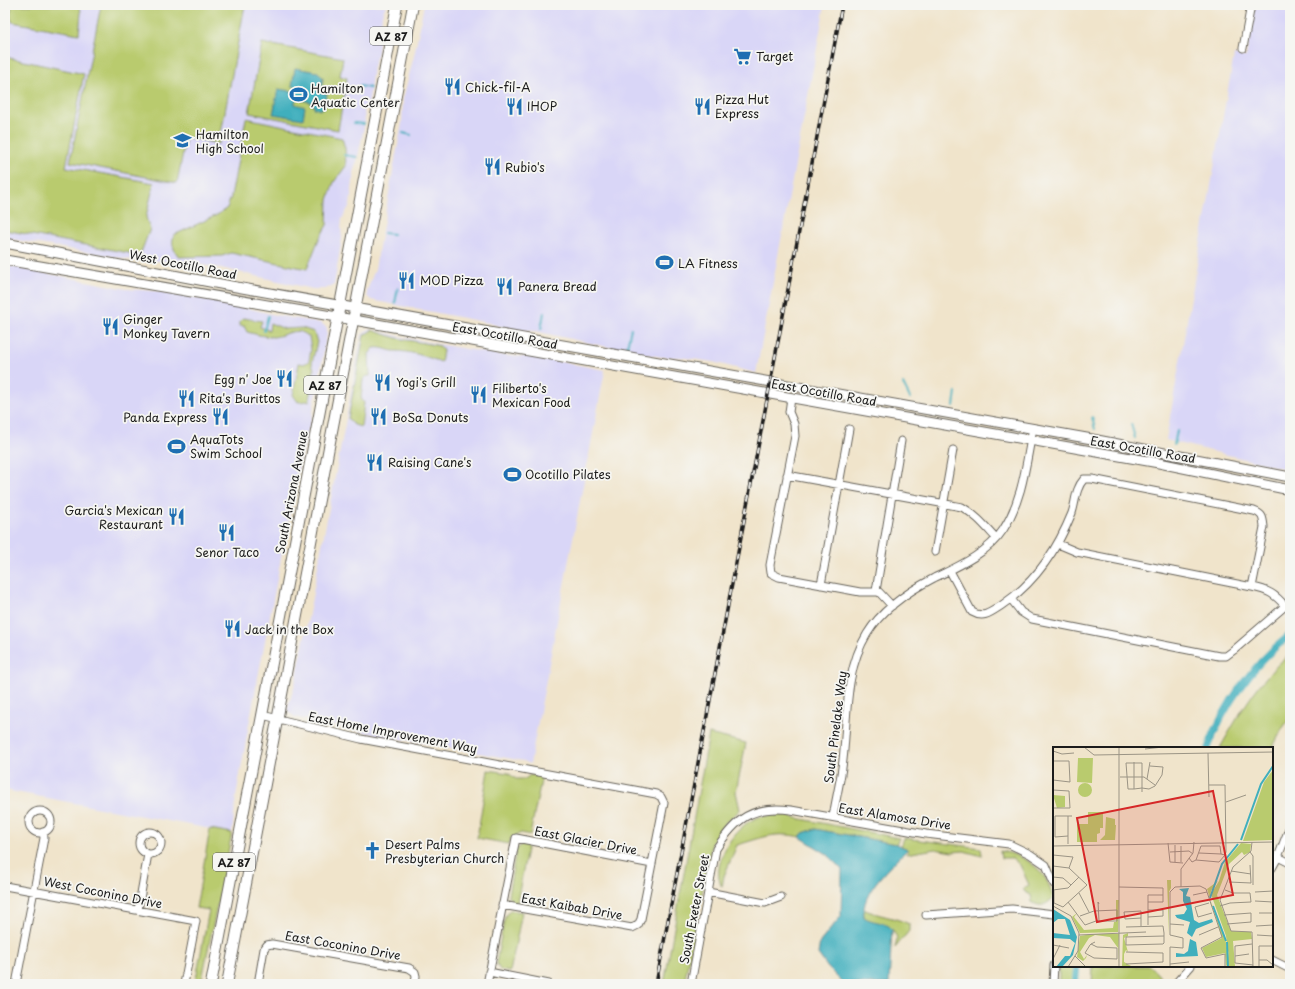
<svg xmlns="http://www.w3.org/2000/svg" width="1295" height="989" font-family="'Playpen Sans',sans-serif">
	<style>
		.built { fill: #d9d6f7 }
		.green { fill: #b9cb6e; stroke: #6a7445 }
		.water { fill: #40afbd; stroke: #2e666c }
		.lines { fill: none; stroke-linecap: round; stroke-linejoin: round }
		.stream { stroke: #40afbd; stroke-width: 2 }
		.canal { stroke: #40afbd; stroke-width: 7 }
		.street-casing { stroke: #666259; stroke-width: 9 }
		.secondary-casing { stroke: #666259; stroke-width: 11 }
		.primary-casing { stroke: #666259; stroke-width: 12 }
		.street { stroke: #fff; stroke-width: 7 }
		.secondary { stroke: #fff; stroke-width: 9 }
		.primary { stroke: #fff; stroke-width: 10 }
		.rail-casing { stroke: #1c1c1c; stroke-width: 3.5 }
		.rail { stroke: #f6f6f2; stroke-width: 2; stroke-dasharray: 6; stroke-linecap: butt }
		.labels { text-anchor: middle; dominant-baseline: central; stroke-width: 3.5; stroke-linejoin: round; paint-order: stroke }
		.shield { fill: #f6f6f2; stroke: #5d5d5c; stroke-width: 1 }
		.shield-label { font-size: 11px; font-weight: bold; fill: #1c1c1c }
		.poi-label { font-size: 12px; fill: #1c1c1c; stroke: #f6f6f2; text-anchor: start }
		.street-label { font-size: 12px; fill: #1c1c1c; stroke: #f6f6f2 }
		.inset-river { fill: none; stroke: #40afbd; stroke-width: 2 }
		.inset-road { fill: none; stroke: #9b9485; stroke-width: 1 }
		.view { fill: #d62828; fill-opacity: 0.15; stroke: #d62828; stroke-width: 2 }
		.inset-edge { fill: none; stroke: #1c1c1c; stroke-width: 2 }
	</style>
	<rect width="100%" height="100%" fill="#f6f6f2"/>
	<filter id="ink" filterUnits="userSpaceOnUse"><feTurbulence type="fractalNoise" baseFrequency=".025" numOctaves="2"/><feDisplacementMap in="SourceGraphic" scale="8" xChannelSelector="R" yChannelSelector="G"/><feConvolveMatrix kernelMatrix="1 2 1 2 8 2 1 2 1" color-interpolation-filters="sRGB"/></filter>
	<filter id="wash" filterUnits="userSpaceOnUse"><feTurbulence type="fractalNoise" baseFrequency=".012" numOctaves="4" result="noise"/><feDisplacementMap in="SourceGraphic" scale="16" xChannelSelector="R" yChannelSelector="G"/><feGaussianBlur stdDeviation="0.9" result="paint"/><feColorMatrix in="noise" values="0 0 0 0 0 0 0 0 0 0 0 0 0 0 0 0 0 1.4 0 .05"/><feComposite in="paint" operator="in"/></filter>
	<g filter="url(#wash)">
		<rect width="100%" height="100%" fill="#f0e4cb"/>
		<path class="built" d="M5,5H386L382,15L378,53L373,66L369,101L364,110L365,122L357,161L353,172V181L350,205L342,219L341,229L342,238L334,285L325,289H313L221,268L182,262L133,260L5,238Z
			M424,5H825L756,373L713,362L680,357H662L621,350L535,331L513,330L489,323L371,300L367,296V291L375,269L402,123L403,99L414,56Z
			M1255,5H1290V470L1166,440L1234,55L1246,57Z
			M5,265L126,289L157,291L227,303L275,315L321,323L327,328V334L311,420L299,465L249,724L236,796L232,833L5,790Z
			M371,329L397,336L443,345L507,356L535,357L605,370L530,764L524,761L367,733L295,717L287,711L297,677L362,335L367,330Z"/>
		<path class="green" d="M12,5H80L81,13L79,34L12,22L10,16Z
			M101,5H245L219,144L186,137L177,183L70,162Z
			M262,43L343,58L340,76L347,78L338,130L249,113Z
			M5,57L84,74L66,167L154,183L146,217L150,229L140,255L5,230Z
			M246,118L342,138L345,148L346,166L334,182L328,200L327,225L318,241L307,269L231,253L222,256L179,257C173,249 171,244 174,235L217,215L227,208L231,197Z
			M243,318L262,321L260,327L269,330L270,323L285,329L302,328L314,332L317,342L312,363L314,369L309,401L298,402L293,395L299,363L304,364L309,361L311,349L309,337C297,325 286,336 273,337C265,337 255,334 247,332L244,326H240L239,322Z
			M372,330L396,338L440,346L443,351L441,362C425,356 410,351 393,351C386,350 383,347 374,348L369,354L370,376H367L363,380L361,398L364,403L361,427L354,425L348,419L364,335Z
			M1290,654V718L1282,729L1272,749V748H1220C1240,713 1258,680 1290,654Z
			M709,734L746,743L736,792L740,810L723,825L712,843L684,984H664Z
			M488,770L508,773L516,779H525L530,775L542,776L530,835L521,833L511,838L509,844L477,838Z
			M786,815L796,818L899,838L896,844L815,829L803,833L800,837C774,831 762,838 737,845L724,876L722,887C710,866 732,830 752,820C762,814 775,816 786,815Z
			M210,829L232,833L201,984H195L209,910L196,908Z
			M904,838L981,848L982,856L964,851L952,852L935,849L906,854L909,850L901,846Z
			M522,844H528L517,903L512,902L508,896L516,850Z
			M1000,851C1026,855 1048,871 1053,898C1046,905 1041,908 1032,902L1031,895L1025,892L1023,889L1029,885L1020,865L1012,858H1001Z
			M863,909C878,916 895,917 909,924V931L895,948L897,938C890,920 877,926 864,917Z
			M510,910L522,912L510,972L500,970L496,963L505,916Z
			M1059,966H1075L1074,984H1059Z
			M1093,966H1150L1165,982L1164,984H1092Z"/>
		<path class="water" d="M295,68L318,72L323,78L321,92L327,94L324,108H321L320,110L314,108V105L311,104V102L301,100V96L295,101V104L305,107L303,119L273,114L278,89L297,92L298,87L292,86Z
			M815,829L896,844L908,849C892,865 860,892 864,917C872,923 886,921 892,929L889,984H844L828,968L818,954L820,942L841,916L842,870L827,854L800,837L803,833Z"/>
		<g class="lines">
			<path class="stream" d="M359,86L370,88
				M354,123L364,124
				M403,133L411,135
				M344,155L357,157
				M384,233L393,234
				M395,303L398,288
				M541,329L544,313
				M264,331L268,316
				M627,347L631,328
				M903,384L910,398
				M954,406L956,392
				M1092,417L1095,429
				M1131,424L1135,438
				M1174,445L1177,431"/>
			<path class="canal" d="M1208,748C1224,704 1253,664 1290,635
				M1075,984L1077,966"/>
		</g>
	</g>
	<g filter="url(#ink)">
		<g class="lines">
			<defs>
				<path id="street" d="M1243,48L1251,5
					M791,398L789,412L794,424L795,436L770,565L771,573L779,577L860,592H879L892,606
					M787,475L962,507C976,515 985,526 996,538
					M935,552L953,450
					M950,571L972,612C984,619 991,612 1002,605C1035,583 1057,550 1072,513C1076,501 1075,489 1084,479H1092L1254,511C1263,514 1263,518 1264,527L1252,587L1077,552L1058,544
					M821,585L849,429
					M1252,587C1268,590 1275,594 1285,606L1290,602
					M876,591L901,441
					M1011,599L1021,612L1032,619L1219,656H1226L1234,650L1285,606
					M262,715L361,739L656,794L661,797L664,803L641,919L638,925L632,928L502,905
					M29 822a11 11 0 1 1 22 0a11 11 0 1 1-22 0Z
					M833,817C836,798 841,779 843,760C848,717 844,672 867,634C882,609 909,591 934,578C959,566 988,553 1003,530C1023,499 1026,463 1033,428
					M139 843a11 11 0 1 1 22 0a11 11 0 1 1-22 0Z
					M1278,857L1290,863
					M1272,868L1278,857L1290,826
					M5,886L196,921L184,984
					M708,892L765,903L781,897
					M138,910L148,854
					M926,915L1012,909L1054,914
					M1272,960L1290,969
					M489,972L549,984
					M16,984L44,838L43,832
					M258,984L264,949L267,945L272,944L409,968L415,972L416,976L415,984
					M487,984L516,838L652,864
					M691,984L716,849C736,818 753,805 791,810L926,834L1009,844L1030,854L1046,865L1054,884
					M1053,984L1054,965
					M1175,984L1191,966"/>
				<path id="secondary" d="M5,243L231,286L1092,439L1290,477
					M5,260L337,317L1159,463L1290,490"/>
				<path id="primary" d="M211,984L397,5
					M227,984L413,5"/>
			</defs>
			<use href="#street" class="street-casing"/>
			<use href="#secondary" class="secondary-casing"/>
			<use href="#primary" class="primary-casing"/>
			<use href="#street" class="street"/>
			<use href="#secondary" class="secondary"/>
			<use href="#primary" class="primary"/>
			<defs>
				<path id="rail" d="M656,984L842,5"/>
			</defs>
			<use href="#rail" class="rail-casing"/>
			<use href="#rail" class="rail"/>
		</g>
	</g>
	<defs>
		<symbol id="supermarket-bare" viewBox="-9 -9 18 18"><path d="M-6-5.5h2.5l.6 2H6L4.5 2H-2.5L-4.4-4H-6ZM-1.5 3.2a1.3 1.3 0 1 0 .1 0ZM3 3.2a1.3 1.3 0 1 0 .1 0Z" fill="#1f6fb2" stroke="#f6f6f2" stroke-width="2.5" paint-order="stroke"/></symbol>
		<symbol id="restaurant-bare" viewBox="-9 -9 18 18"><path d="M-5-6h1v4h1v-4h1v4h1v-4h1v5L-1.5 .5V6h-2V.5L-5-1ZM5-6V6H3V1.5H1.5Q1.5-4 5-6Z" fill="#1f6fb2" stroke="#f6f6f2" stroke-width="2.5" paint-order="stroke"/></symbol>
		<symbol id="stadium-bare" viewBox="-9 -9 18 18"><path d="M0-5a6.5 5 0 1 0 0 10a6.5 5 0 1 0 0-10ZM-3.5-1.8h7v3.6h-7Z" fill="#1f6fb2" stroke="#f6f6f2" stroke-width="2.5" paint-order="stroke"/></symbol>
		<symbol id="school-bare" viewBox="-9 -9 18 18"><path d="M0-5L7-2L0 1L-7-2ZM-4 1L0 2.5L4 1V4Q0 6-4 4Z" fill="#1f6fb2" stroke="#f6f6f2" stroke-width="2.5" paint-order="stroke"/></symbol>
		<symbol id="church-bare" viewBox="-9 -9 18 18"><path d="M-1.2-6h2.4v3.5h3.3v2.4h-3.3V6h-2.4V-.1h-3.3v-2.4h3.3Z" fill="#1f6fb2" stroke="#f6f6f2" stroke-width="2.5" paint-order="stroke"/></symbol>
	</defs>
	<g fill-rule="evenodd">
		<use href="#supermarket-bare" x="730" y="44" width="25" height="25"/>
		<use href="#restaurant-bare" x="440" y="74" width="25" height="25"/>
		<use href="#stadium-bare" x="286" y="82" width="25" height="25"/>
		<use href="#restaurant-bare" x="502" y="94" width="25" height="25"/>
		<use href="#restaurant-bare" x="690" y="94" width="25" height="25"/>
		<use href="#school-bare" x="170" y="128" width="25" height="25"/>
		<use href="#restaurant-bare" x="480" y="154" width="25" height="25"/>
		<use href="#stadium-bare" x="652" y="250" width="25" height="25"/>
		<use href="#restaurant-bare" x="394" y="268" width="25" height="25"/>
		<use href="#restaurant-bare" x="492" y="274" width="25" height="25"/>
		<use href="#restaurant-bare" x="98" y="314" width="25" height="25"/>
		<use href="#restaurant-bare" x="272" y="366" width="25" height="25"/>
		<use href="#restaurant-bare" x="370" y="370" width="25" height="25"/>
		<use href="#restaurant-bare" x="466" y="382" width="25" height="25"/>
		<use href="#restaurant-bare" x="174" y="386" width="25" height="25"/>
		<use href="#restaurant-bare" x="208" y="404" width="25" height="25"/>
		<use href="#restaurant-bare" x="366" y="404" width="25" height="25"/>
		<use href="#stadium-bare" x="164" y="434" width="25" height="25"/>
		<use href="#restaurant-bare" x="362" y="450" width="25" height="25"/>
		<use href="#stadium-bare" x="500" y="462" width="25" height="25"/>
		<use href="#restaurant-bare" x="164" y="504" width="25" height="25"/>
		<use href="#restaurant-bare" x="214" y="520" width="25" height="25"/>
		<use href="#restaurant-bare" x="220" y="616" width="25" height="25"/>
		<use href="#church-bare" x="360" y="838" width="25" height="25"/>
	</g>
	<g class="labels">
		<g class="shield">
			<rect x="370" y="27" width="42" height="18" rx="3"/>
			<rect x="304" y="376" width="42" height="18" rx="3"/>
			<rect x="213" y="853" width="42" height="18" rx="3"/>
		</g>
		<g class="shield-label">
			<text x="391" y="36">AZ 87</text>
			<text x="325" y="385">AZ 87</text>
			<text x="234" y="862">AZ 87</text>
		</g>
		<g class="poi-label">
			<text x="756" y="56">Target</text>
			<text x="465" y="87">Chick-fil-A</text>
			<text x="311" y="88">Hamilton<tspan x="311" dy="14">Aquatic Center</tspan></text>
			<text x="715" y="99">Pizza Hut<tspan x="715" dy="14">Express</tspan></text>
			<text x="527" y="106">IHOP</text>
			<text x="196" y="134">Hamilton<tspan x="196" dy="14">High School</tspan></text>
			<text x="505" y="167">Rubio's</text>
			<text x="678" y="263">LA Fitness</text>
			<text x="420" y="280">MOD Pizza</text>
			<text x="518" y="286">Panera Bread</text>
			<text x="123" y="319">Ginger<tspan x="123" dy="14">Monkey Tavern</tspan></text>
			<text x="272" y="379" text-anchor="end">Egg n' Joe</text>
			<text x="396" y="382">Yogi's Grill</text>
			<text x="492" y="388">Filiberto's<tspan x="492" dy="14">Mexican Food</tspan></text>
			<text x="199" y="398">Rita's Burittos</text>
			<text x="207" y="417" text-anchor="end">Panda Express</text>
			<text x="392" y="417">BoSa Donuts</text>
			<text x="190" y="439">AquaTots<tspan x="190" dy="14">Swim School</tspan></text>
			<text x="388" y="462">Raising Cane's</text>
			<text x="525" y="474">Ocotillo Pilates</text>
			<text x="163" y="510" text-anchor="end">Garcia's Mexican<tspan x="163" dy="14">Restaurant</tspan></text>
			<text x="227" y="552" text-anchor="middle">Senor Taco</text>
			<text x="245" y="629">Jack in the Box</text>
			<text x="385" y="844">Desert Palms<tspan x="385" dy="14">Presbyterian Church</tspan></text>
		</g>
		<g class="street-label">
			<text transform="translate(183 264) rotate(11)">West Ocotillo Road</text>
			<text transform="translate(505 335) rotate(10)">East Ocotillo Road</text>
			<text transform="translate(824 392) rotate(10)">East Ocotillo Road</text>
			<text transform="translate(1143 449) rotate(10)">East Ocotillo Road</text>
			<text transform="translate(291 492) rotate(-79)">South Arizona Avenue</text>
			<text transform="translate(835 727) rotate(-83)">South Pinelake Way</text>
			<text transform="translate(393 732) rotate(11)">East Home Improvement Way</text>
			<text transform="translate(895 816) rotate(9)">East Alamosa Drive</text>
			<text transform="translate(586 840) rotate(11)">East Glacier Drive</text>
			<text transform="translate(103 892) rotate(11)">West Coconino Drive</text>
			<text transform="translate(572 906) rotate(10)">East Kaibab Drive</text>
			<text transform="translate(694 909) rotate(-79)">South Exeter Street</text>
			<text transform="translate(343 945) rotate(10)">East Coconino Drive</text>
		</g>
	</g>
	<g transform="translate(1053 747)">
		<rect width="220" height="220" fill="#f0e4cb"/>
		<path d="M25,11H40L39,36L24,35ZM220,23V93L190,94L211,35ZM25 43a7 7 0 1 1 14 0a7 7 0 1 1-14 0ZM0,48L12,49V60L4,61ZM35,65H50V81H47V86L44,87V95H24V77H35ZM53,70L62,72V78H53H63L62,93H47L52,88ZM188,96L198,97L197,105L191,108L189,105L176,117L164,148L178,184L198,185L199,192L180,194L182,219L175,220V215L173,220L172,206L153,210L149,201L169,191L154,142L165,134L158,144L157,152L172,191L176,211L173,189L158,147L166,134L172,115ZM114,133H118V141L116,145V187ZM63,153H66L65,185L27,186L19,170L24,166L21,170L31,183L60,181L61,175H63ZM75,186V189L71,191L75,205L73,203L71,207V215L78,219L69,220L70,188ZM39,187H66L65,220V201L57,190L42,188L36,191L27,205L31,212L34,208L33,211L30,214L24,210L27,189Z" fill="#b9cb6e"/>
		<path d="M136,141L133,149L137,150L141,173L146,176L159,172L160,175L143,182L139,190L134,186L137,175L124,171L122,168L131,167L134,162L130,154V145L126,142ZM0,162L17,173L24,190L20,208L9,220H3L12,209H17L22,196L17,192L0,191V186L17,188L12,172H5L0,176ZM137,192L143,195L145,209L123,210V206L131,207L135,204Z" fill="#40afbd"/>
		<path class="inset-river" d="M188,93L208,37L220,19M157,151L169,117L185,97M160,159L173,194M174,195L175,220"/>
		<path class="inset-road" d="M31,0L41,8L220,5M66,0V220M92,2L110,0M0,4L9,7L21,6M155,6L156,50M0,14H16L17,35L0,33M81,15V42M67,30H91L102,38M94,32L97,15M156,38H172L173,105L172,108L168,107M0,43L16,44L17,61H0M89,45V16H73L75,42H81L89,41L96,42L102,39L109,28L110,20L97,19M173,55L193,48M15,69V97M15,89L2,90V69H19M199,95L198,104L180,120L167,153L178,184L199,185L200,220M115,96L117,115L130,116M122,98V115M0,99L220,95M128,99V115M117,105L136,104L140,107M197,105L200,109V138M0,108L20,110L16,121M136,111L139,115L143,113L148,99H167L168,107L146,106M143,113L166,115L172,108M0,119L16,121L34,138L10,160L1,156V143M178,124L198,127M0,130L10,131L18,138M176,135L198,136L197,118M66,140L110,141V155H95M128,140V122L140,106L141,95M0,143L15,141L26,130M202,145L220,144M26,146L36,165M140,148L154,145M202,154L220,155M15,155L32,178L43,174H64V163L41,164L27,169M156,156L142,160L145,170L159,166M46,157L45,155L46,174M0,159L18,169L26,186L25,204L15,220M167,159L177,156L198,155L197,146H180L172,143M95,163H110V169L95,170M206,166H220M171,168L198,166V175L174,177M88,171L72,172L71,165L88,164V179M117,177L131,178M95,178V148H110M203,179L220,178M73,180L110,179L111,186V196L110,197L73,198V190L111,189M26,188L93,185M146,188L165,180M204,188L220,189M38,197L44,200L64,201V212L41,211L32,206L37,198L38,197L42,195M199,197L182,199V216L200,218M0,198L16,201M22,209L33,220M182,209L196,207M0,212L7,198M206,213H214L220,218M73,217L110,215V206L73,205M117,217L136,215M117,220V200L130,201V191L117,188V145L122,140L147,139L153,142L169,190L148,201L153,211L172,207V220M206,220V199H220"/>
		<path class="view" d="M160,44L180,148L44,175L24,71Z"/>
		<rect width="220" height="220" class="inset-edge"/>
	</g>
	<rect width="1295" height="989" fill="none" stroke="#f6f6f2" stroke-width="20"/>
</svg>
